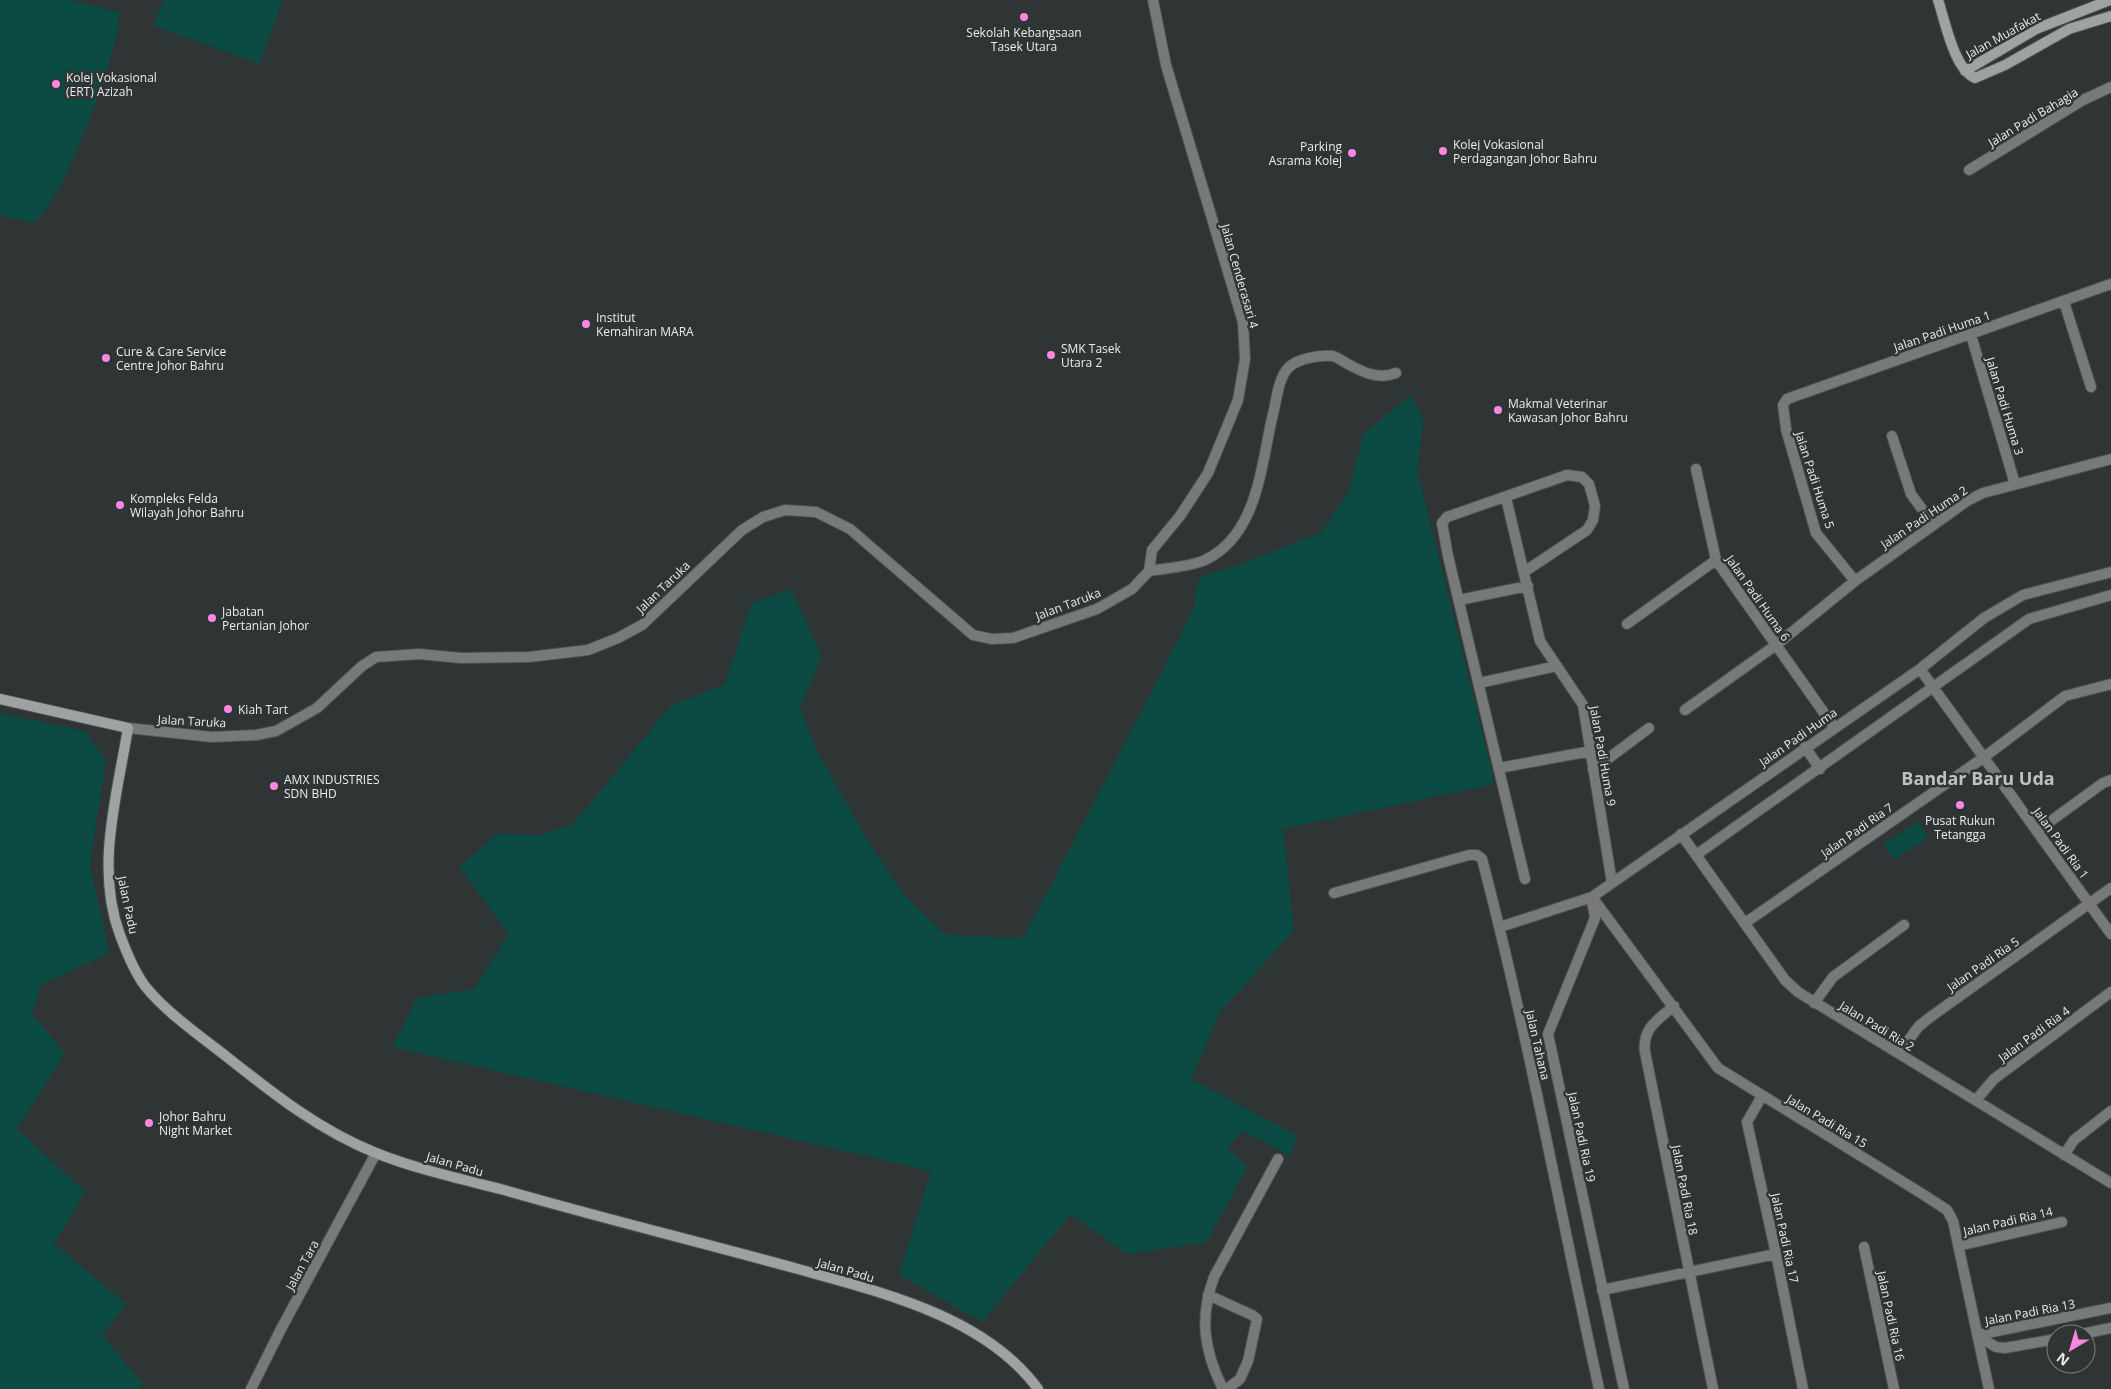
<svg xmlns="http://www.w3.org/2000/svg" width="2111" height="1389" font-family="'Open Sans',sans-serif">
	<style>
		.green { fill: #0c4a44 }
		.lines { fill: none; stroke-linecap: round; stroke-linejoin: round }
		.street-casing { stroke: #4d5251; stroke-width: 12 }
		.secondary-casing { stroke: #4d5251; stroke-width: 12 }
		.street { stroke: #787a7a; stroke-width: 10 }
		.secondary { stroke: #9ea2a2; stroke-width: 10 }
		.poi-dot { fill: #fd86e2; stroke: #2f3534; stroke-width: 2 }
		.labels { text-anchor: middle; dominant-baseline: central; stroke-width: 5; stroke-linejoin: round; paint-order: stroke }
		.poi-label { font-size: 12px; fill: #e9edec; stroke: #2f3534; text-anchor: start }
		.street-label { font-size: 12px; fill: #e9edec; stroke: #2f3534 }
		.district-label { font-size: 18px; font-weight: bold; fill: #bbc2c1; stroke: #2f3534 }
	</style>
	<rect width="100%" height="100%" fill="#2f3534"/>
	<path class="green" d="M0,0H70L119,12C118,23 117,35 114,46C106,79 60,209 33,223L0,215Z
		M163,0H280L282,1L260,64L154,26Z
		M1410,395L1424,419L1417,469L1495,784L1283,829L1294,931L1220,1012L1191,1079L1297,1136L1290,1156L1243,1131L1227,1147L1247,1167L1207,1242L1127,1254L1071,1214L982,1322L899,1275L931,1171L392,1047L417,998L474,989L509,934L459,867L497,834L542,835L573,824L671,706L725,684L751,604L791,589L822,657L800,707L817,751L865,836L907,899L945,934L1016,939L1025,935L1184,629L1195,603V592L1201,577L1236,566L1322,532L1350,488L1363,435Z
		M0,713L84,731L106,760L90,864L109,953L41,985L32,1014L65,1053L17,1129L85,1192L54,1244L127,1304L102,1335L143,1384L140,1389H0Z
		M1918,822L1928,838L1894,860L1883,844Z"/>
	<g class="lines">
		<defs>
			<path id="street" d="M1969,170L2083,100L2111,87
				M2064,302L2091,387
				M1971,335L2015,484
				M1892,436L1911,494L1933,524
				M1696,469L1716,560L1834,727
				M1506,498L1540,641L1583,705L1612,883
				M1149,571L1152,550L1180,516L1208,473L1238,400L1245,359L1243,322L1166,65L1153,0
				M1149,571C1166,568 1189,567 1205,560C1260,534 1261,460 1274,410C1277,396 1279,377 1289,367C1299,358 1320,355 1333,356C1337,357 1342,361 1346,363C1362,372 1378,380 1396,373
				M1524,572L1587,530L1593,520L1595,506L1589,484L1582,477L1567,475L1447,517L1442,523L1448,556L1525,879
				M1855,581L1816,533L1786,429L1783,405L1787,399L2111,284
				M1459,600L1528,586
				M1627,624L1716,560
				M1920,669L2111,934
				M1479,683L1557,666
				M1685,710L1776,645L1855,581L1967,501L1983,493L2111,459
				M128,728L212,737L256,735L276,731L317,708L362,666L376,657L419,654L461,658L529,657L588,650L618,638L642,625L742,530L763,517L785,510L816,512L850,529L973,635L992,639L1013,638L1097,609L1132,589L1149,571
				M1805,747L1820,769
				M1499,768L1591,751
				M1593,770L1649,728
				M2037,831L2103,783L2111,780
				M1681,834L1785,980L1798,992L2111,1183
				M1696,855L2029,619L2111,595
				M1334,893L1469,855H1477L1482,859C1528,1034 1560,1212 1599,1389
				M1592,897L1718,1068L1924,1195L1947,1210L1953,1221L1989,1389
				M1592,901L1595,918L1548,1034L1624,1389
				M1745,923L1983,758L2065,696L2111,684
				M1500,927L1592,897L1920,669L1984,618L2023,595L2111,572
				M1814,1003L1833,977L1904,925
				M1674,1006C1657,1020 1642,1029 1645,1052L1713,1389
				M1899,1053L1919,1026L1929,1018L2111,888
				M1762,1096L1747,1122L1776,1254L1803,1389
				M1976,1100L1994,1079L2111,992
				M2064,1155L2074,1140L2111,1111
				M1958,1246L2062,1222
				M1864,1247L1894,1389
				M1602,1290L1776,1254
				M1208,1295L1252,1315L1257,1319L1248,1361L1240,1379L1227,1389
				M2082,1334L2111,1328
				M1977,1335L2111,1308
				M1977,1335L1996,1347L2005,1348L2056,1339
				M251,1389L281,1329L376,1153
				M1223,1389C1204,1351 1199,1318 1214,1277L1278,1159"/>
			<path id="secondary" d="M1938,0C1945,21 1954,69 1975,78L2005,65L2069,29L2111,16
				M1965,71L2036,29L2110,0
				M0,699L128,728C117,796 95,868 120,935C126,951 135,973 145,986C164,1010 197,1034 222,1053C270,1091 318,1130 376,1153C416,1169 461,1179 504,1190C601,1218 700,1242 798,1269C880,1292 985,1316 1038,1389"/>
		</defs>
		<use href="#street" class="street-casing"/>
		<use href="#secondary" class="secondary-casing"/>
		<use href="#street" class="street"/>
		<use href="#secondary" class="secondary"/>
	</g>
	<g class="poi-dot">
		<circle cx="1024" cy="17" r="5"/>
		<circle cx="56" cy="84" r="5"/>
		<circle cx="1443" cy="151" r="5"/>
		<circle cx="1352" cy="153" r="5"/>
		<circle cx="586" cy="324" r="5"/>
		<circle cx="1051" cy="355" r="5"/>
		<circle cx="106" cy="358" r="5"/>
		<circle cx="1498" cy="410" r="5"/>
		<circle cx="120" cy="505" r="5"/>
		<circle cx="212" cy="618" r="5"/>
		<circle cx="228" cy="709" r="5"/>
		<circle cx="274" cy="786" r="5"/>
		<circle cx="1960" cy="805" r="5"/>
		<circle cx="149" cy="1123" r="5"/>
	</g>
	<g class="labels">
		<g class="poi-label">
			<text x="1024" y="32" text-anchor="middle">Sekolah Kebangsaan<tspan x="1024" dy="14">Tasek Utara</tspan></text>
			<text x="66" y="77">Kolej Vokasional<tspan x="66" dy="14">(ERT) Azizah</tspan></text>
			<text x="1453" y="144">Kolej Vokasional<tspan x="1453" dy="14">Perdagangan Johor Bahru</tspan></text>
			<text x="1342" y="146" text-anchor="end">Parking<tspan x="1342" dy="14">Asrama Kolej</tspan></text>
			<text x="596" y="317">Institut<tspan x="596" dy="14">Kemahiran MARA</tspan></text>
			<text x="1061" y="348">SMK Tasek<tspan x="1061" dy="14">Utara 2</tspan></text>
			<text x="116" y="351">Cure &amp; Care Service<tspan x="116" dy="14">Centre Johor Bahru</tspan></text>
			<text x="1508" y="403">Makmal Veterinar<tspan x="1508" dy="14">Kawasan Johor Bahru</tspan></text>
			<text x="130" y="498">Kompleks Felda<tspan x="130" dy="14">Wilayah Johor Bahru</tspan></text>
			<text x="222" y="611">Jabatan<tspan x="222" dy="14">Pertanian Johor</tspan></text>
			<text x="238" y="709">Kiah Tart</text>
			<text x="284" y="779">AMX INDUSTRIES<tspan x="284" dy="14">SDN BHD</tspan></text>
			<text x="1960" y="820" text-anchor="middle">Pusat Rukun<tspan x="1960" dy="14">Tetangga</tspan></text>
			<text x="159" y="1116">Johor Bahru<tspan x="159" dy="14">Night Market</tspan></text>
		</g>
		<g class="street-label">
			<text transform="translate(2003 35) rotate(-29)">Jalan Muafakat</text>
			<text transform="translate(2033 117) rotate(-31)">Jalan Padi Bahagia</text>
			<text transform="translate(1240 276) rotate(74)">Jalan Cenderasari 4</text>
			<text transform="translate(1942 331) rotate(-19)">Jalan Padi Huma 1</text>
			<text transform="translate(2005 406) rotate(73)">Jalan Padi Huma 3</text>
			<text transform="translate(1815 480) rotate(72)">Jalan Padi Huma 5</text>
			<text transform="translate(1924 517) rotate(-34)">Jalan Padi Huma 2</text>
			<text transform="translate(663 587) rotate(-44)">Jalan Taruka</text>
			<text transform="translate(1758 598) rotate(55)">Jalan Padi Huma 6</text>
			<text transform="translate(1068 604) rotate(-21)">Jalan Taruka</text>
			<text transform="translate(192 721) rotate(3)">Jalan Taruka</text>
			<text transform="translate(1798 737) rotate(-35)">Jalan Padi Huma</text>
			<text transform="translate(1603 756) rotate(80)">Jalan Padi Huma 9</text>
			<text transform="translate(1857 830) rotate(-35)">Jalan Padi Ria 7</text>
			<text transform="translate(2061 843) rotate(54)">Jalan Padi Ria 1</text>
			<text transform="translate(128 905) rotate(78)">Jalan Padu</text>
			<text transform="translate(1983 964) rotate(-35)">Jalan Padi Ria 5</text>
			<text transform="translate(1877 1026) rotate(31)">Jalan Padi Ria 2</text>
			<text transform="translate(2034 1034) rotate(-36)">Jalan Padi Ria 4</text>
			<text transform="translate(1538 1045) rotate(77)">Jalan Tahana</text>
			<text transform="translate(1827 1121) rotate(31)">Jalan Padi Ria 15</text>
			<text transform="translate(1582 1137) rotate(78)">Jalan Padi Ria 19</text>
			<text transform="translate(455 1164) rotate(16)">Jalan Padu</text>
			<text transform="translate(1685 1190) rotate(79)">Jalan Padi Ria 18</text>
			<text transform="translate(2008 1221) rotate(-13)">Jalan Padi Ria 14</text>
			<text transform="translate(1785 1238) rotate(78)">Jalan Padi Ria 17</text>
			<text transform="translate(302 1265) rotate(-61)">Jalan Tara</text>
			<text transform="translate(846 1270) rotate(16)">Jalan Padu</text>
			<text transform="translate(2030 1312) rotate(-11)">Jalan Padi Ria 13</text>
			<text transform="translate(1891 1316) rotate(78)">Jalan Padi Ria 16</text>
		</g>
		<g class="district-label">
			<text x="1978" y="778">Bandar Baru Uda</text>
		</g>
	</g>
	<g transform="translate(2071 1349) rotate(218)"><circle r="24" fill="#2f3534" stroke="#797f7e"/>
	<path d="M0-4L9 19L0 12L-9 19Z" fill="#fd86e2"/>
	<text y="-8" font-size="14" font-weight="bold" text-anchor="middle" fill="#e9edec">N</text>
	</g>
</svg>
